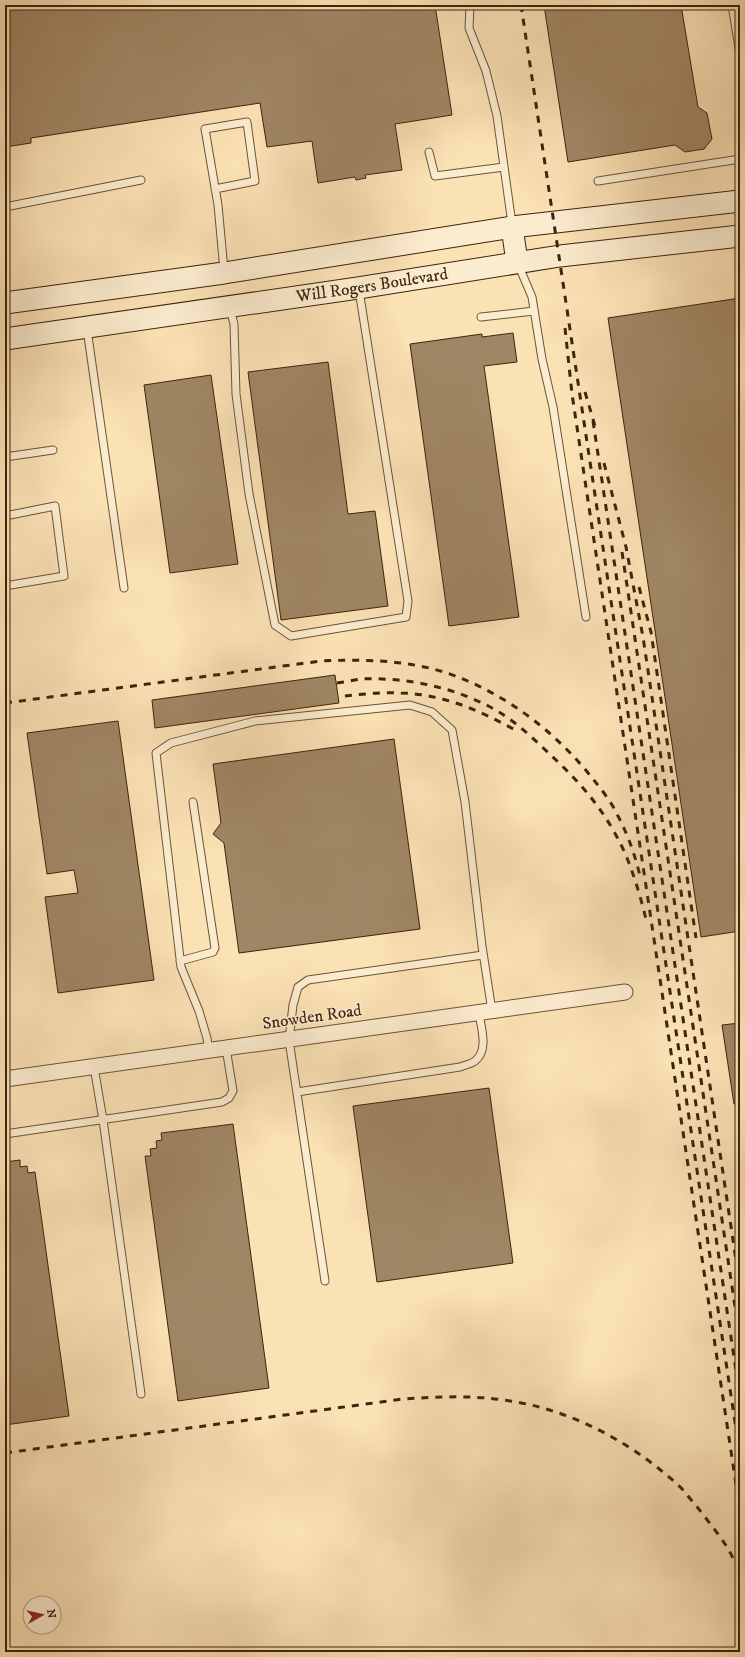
<svg xmlns="http://www.w3.org/2000/svg" width="745" height="1657" font-family="'IM FELL DW Pica',serif">
	<style>
		.building { fill: #a08664; stroke: #3e230d }
		.lines { fill: none; stroke-linecap: round; stroke-linejoin: round }
		.lane-casing { stroke: #6d5337; stroke-width: 9 }
		.street-casing { stroke: #6d5337; stroke-width: 17 }
		.secondary-casing { stroke: #3e230d; stroke-width: 23 }
		.lane { stroke: #fceccf; stroke-width: 7 }
		.street { stroke: #fceccf; stroke-width: 15 }
		.secondary { stroke: #fceccf; stroke-width: 21 }
		.rail { stroke: #3e230d; stroke-width: 3; stroke-dasharray: 7 7; stroke-linecap: butt }
		.labels { text-anchor: middle; dominant-baseline: central; stroke-width: 3; stroke-linejoin: round; paint-order: stroke }
		.street-label { font-size: 17px; fill: #3e230d; stroke: #fceccf }
	</style>
	<rect width="100%" height="100%" fill="#fbe2b5"/>
	<filter id="stains"><feTurbulence type="fractalNoise" baseFrequency=".005" numOctaves="4"/><feColorMatrix values="0 0 0 0 .2 0 0 0 0 .09 0 0 0 0 .02 0 0 0 .5 -.17"/></filter>
	<radialGradient id="worn" r=".72"><stop offset=".6" stop-color="#630" stop-opacity="0"/><stop offset="1" stop-color="#630" stop-opacity=".3"/></radialGradient>
	<path class="building" d="M5,5H435L452,115L395,124L402,170L365,175L366,178L356,180L355,177L318,183L312,141L267,147L260,103L31,138V143L5,147Z
		M544,5H681L698,107L707,113L712,139L704,149L685,152L675,145L568,162Z
		M740,298V931L701,937L608,318Z
		M513,333L517,362L484,366L519,617L449,626L410,344L482,334V337Z
		M328,362L348,514L375,511L388,606L281,620L248,372Z
		M211,375L238,564L170,573L144,385Z
		M335,675L339,703L155,728L152,700Z
		M118,721L154,980L58,993L45,897L78,893L74,870L47,874L27,733Z
		M394,739L420,929L239,953L224,843L213,834L221,823L213,764Z
		M740,1023V1104H734L722,1025Z
		M489,1088L513,1263L377,1282L353,1106Z
		M233,1124L269,1388L178,1401L145,1156H151L150,1149L157,1148L156,1141L162,1140L161,1133Z
		M20,1160V1167L27,1166L28,1173L35,1172L69,1416L5,1425V1162Z"/>
	<g class="lines">
		<defs>
			<path id="lane" d="M470,5L469,28L486,71L497,116L512,224
				M732,5L740,54
				M429,152L435,176L504,167
				M598,181L740,159
				M215,189L255,181L247,122L205,129L218,205L224,270
				M5,207L141,180
				M518,264L532,297L542,359L553,407L586,617
				M230,309L234,324L236,394L249,494L275,625L291,636L406,617L408,601L359,290
				M481,317L534,311
				M87,329L124,588
				M5,457L53,450
				M5,516L55,506L64,576L5,586
				M180,961L213,952L215,948L193,802
				M209,1051L207,1038L199,1011L181,967L156,753L171,743L255,721L410,705L432,712L452,730L465,802L482,946L492,1011
				M94,1067L103,1120L141,1394
				M297,1092L460,1067C465,1065 471,1064 475,1061C489,1050 481,1028 479,1013
				M5,1134L222,1102L229,1098L233,1091L226,1048
				M325,1281L289,1040L293,1005L298,987L308,980L483,955"/>
			<path id="street" d="M5,1079L625,992"/>
			<g id="secondary">
				<path d="M512,227L517,262"/>
				<path d="M5,303L224,273L512,227L740,201"/>
				<path id="s1" d="M5,339L358,288L560,256L740,236"/>
			</g>
		</defs>
		<use href="#lane" class="lane-casing"/>
		<use href="#street" class="street-casing"/>
		<use href="#secondary" class="secondary-casing"/>
		<use href="#lane" class="lane"/>
		<use href="#street" class="street"/>
		<use href="#secondary" class="secondary"/>
		<path class="rail" d="M521,5L740,1455
			M565,328L572,394L740,1511
			M585,392L595,426
			M593,421L740,1397
			M604,463L626,547L643,637L740,1287
			M622,552L740,1340
			M639,587L651,632L696,938
			M337,683C345,682 353,680 361,679C407,677 459,688 499,712C520,725 539,744 557,761C581,784 601,807 617,837C631,862 640,895 647,923
			M345,696C363,694 382,692 401,693C443,694 481,711 517,731
			M5,703L321,661C363,659 407,660 447,673C505,693 555,731 593,779C602,790 612,803 618,816C628,835 635,855 640,876
			M5,1453L403,1399C437,1397 470,1395 503,1400C568,1408 630,1441 678,1485C684,1490 688,1497 694,1503C705,1517 717,1532 727,1547C732,1555 736,1565 740,1574"/>
	</g>
	<g class="labels">
		<g class="street-label">
			<text stroke="none"><textPath href="#s1" startOffset="371">Will Rogers Boulevard</textPath></text>
			<text transform="translate(312 1017) rotate(-8)">Snowden Road</text>
		</g>
	</g>
	<rect width="745" height="1657" fill="none" stroke="#fbe2b5" stroke-width="20"/>
	<rect x="6" y="6" width="733" height="1645" fill="none" stroke="#3e230d" stroke-width="2"/>
	<rect x="10" y="10" width="725" height="1637" fill="none" stroke="#3e230d"/>
	<g transform="translate(42 1615) rotate(82)"><circle r="19" fill="#fceccf" stroke="#b09c81"/>
	<path d="M0-3L7 15L0 10L-7 15Z" fill="#8f2418"/>
	<text y="-6" font-size="11" font-weight="bold" text-anchor="middle" fill="#3e230d">N</text>
	</g>
	<rect width="100%" height="100%" filter="url(#stains)"/>
	<rect width="100%" height="100%" fill="url(#worn)"/>
</svg>
